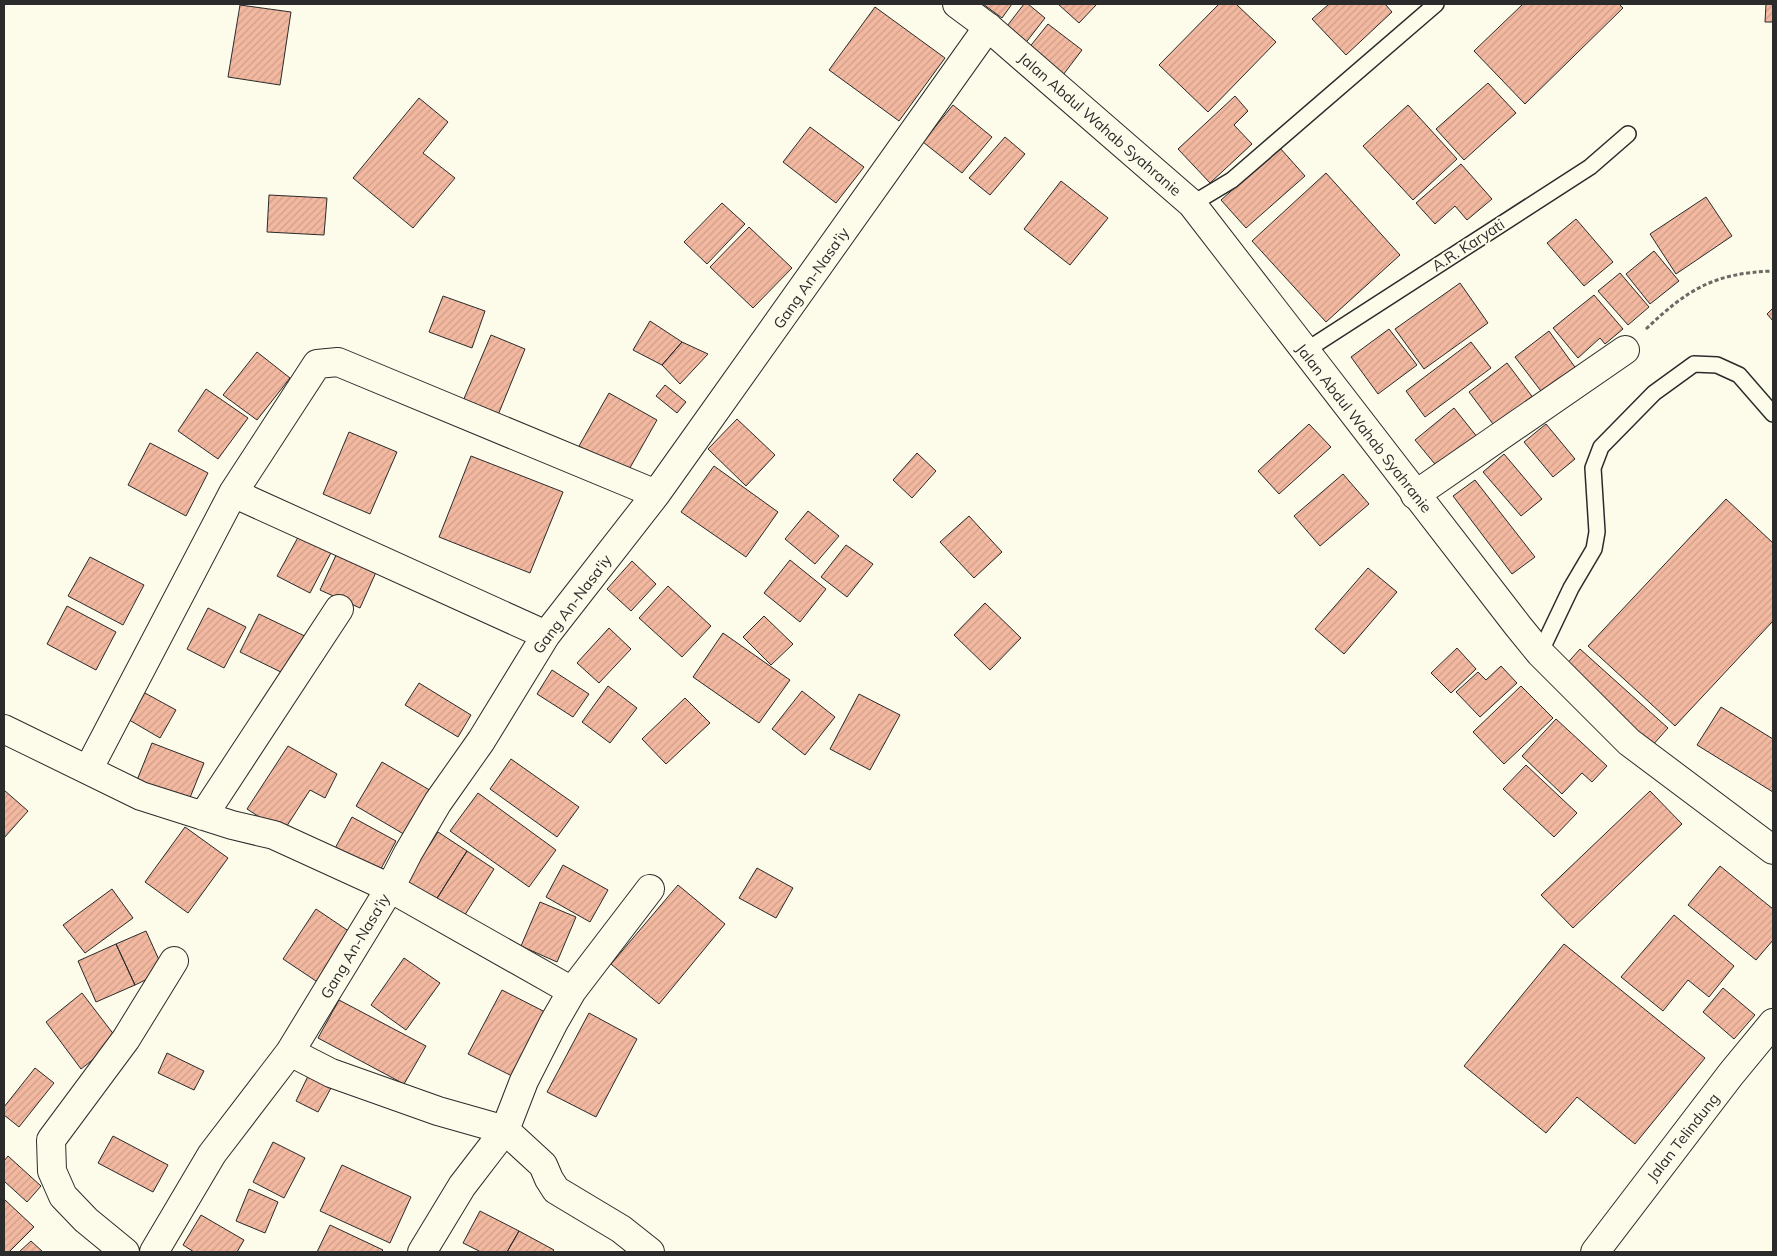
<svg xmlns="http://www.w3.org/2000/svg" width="1777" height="1256" font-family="Mulish,sans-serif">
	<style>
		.building { fill: url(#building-hatch); stroke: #2b2b2b }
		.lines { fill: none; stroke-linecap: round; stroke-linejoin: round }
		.service-casing { stroke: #2b2b2b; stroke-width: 18 }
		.minor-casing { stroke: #2b2b2b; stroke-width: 30 }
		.secondary-casing { stroke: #2b2b2b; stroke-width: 30 }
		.path { stroke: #6a6964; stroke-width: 3; stroke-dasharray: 4 2.5; stroke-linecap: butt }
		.service { stroke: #fdfbea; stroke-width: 15 }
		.minor { stroke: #fdfbea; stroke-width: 28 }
		.secondary { stroke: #fdfbea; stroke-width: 28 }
		.labels { text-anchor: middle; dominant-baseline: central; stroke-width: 4; stroke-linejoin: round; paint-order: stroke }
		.street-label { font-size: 15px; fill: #2b2b2b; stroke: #fdfbea }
	</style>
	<defs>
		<pattern id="building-hatch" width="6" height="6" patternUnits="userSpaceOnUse" patternTransform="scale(1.25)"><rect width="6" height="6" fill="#f2b8a0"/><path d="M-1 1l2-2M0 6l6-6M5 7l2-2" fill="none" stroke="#d09e8a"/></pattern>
	</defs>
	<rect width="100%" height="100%" fill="#fdfbea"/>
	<path class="building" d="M983,4H1012L1002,18Z
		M1024,4H1028L1045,18L1024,45L1004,30Z
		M1058,4H1097L1079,23Z
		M1219,4H1236L1276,42L1208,112L1159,65Z
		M1329,4H1385L1392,12L1346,55L1312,19Z
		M1523,4H1619L1623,8L1525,104L1474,51Z
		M1766,4H1773V22H1765Z
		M240,5L291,12L280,85L228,77Z
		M875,7L945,58L899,121L829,70Z
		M1048,24L1082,50L1063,75L1028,49Z
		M1488,83L1516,113L1464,160L1436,129Z
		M1235,96L1248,111L1234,125L1252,144L1210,183L1178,149Z
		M419,98L448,122L423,153L455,178L413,228L353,178Z
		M953,105L992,137L962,173L923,142Z
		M1408,105L1457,159L1413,200L1363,146Z
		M810,127L864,167L836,203L783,162Z
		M1005,137L1025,154L990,195L969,178Z
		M1280,148L1305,176L1246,228L1221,200Z
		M1461,164L1492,199L1467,220L1455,206L1435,224L1416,203Z
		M1326,173L1400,255L1326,322L1252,241Z
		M1061,181L1108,218L1070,265L1024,229Z
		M269,195L327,198L324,235L267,232Z
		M1706,197L1732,236L1676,274L1650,234Z
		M722,203L745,224L707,264L684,242Z
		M1576,219L1613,262L1584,286L1547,243Z
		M749,227L792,268L753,308L710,267Z
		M1654,251L1679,281L1650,304L1626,274Z
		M1620,273L1649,307L1628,325L1598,291Z
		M1460,283L1488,323L1424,369L1395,329Z
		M1594,295L1623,329L1605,344L1600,338L1578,358L1553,328Z
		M443,296L485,311L472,348L429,332Z
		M1773,308V321L1767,314Z
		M650,321L682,342L662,365L633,350Z
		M1389,329L1417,365L1378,394L1351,357Z
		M1549,331L1577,370L1544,395L1515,357Z
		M491,335L525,349L498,415L463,401Z
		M682,342L708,354L680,384L662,365Z
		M1471,342L1491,368L1425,417L1406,391Z
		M257,352L290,378L257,420L223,395Z
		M1507,363L1534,399L1496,428L1469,392Z
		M665,385L686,402L677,413L656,396Z
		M206,389L248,418L218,459L178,431Z
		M609,393L657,420L627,473L579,446Z
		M1454,408L1478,438L1439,469L1415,440Z
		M737,419L775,455L746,486L708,449Z
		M1309,424L1331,447L1279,494L1258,471Z
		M1546,424L1575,459L1553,477L1524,442Z
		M349,432L397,452L370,514L323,494Z
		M150,443L208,473L186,516L128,485Z
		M917,453L936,471L912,498L893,480Z
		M1504,454L1542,499L1521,516L1483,472Z
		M471,456L563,492L530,573L439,537Z
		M714,466L778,512L746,557L681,512Z
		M1343,474L1369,504L1320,546L1294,516Z
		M1475,480L1535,557L1512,574L1453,496Z
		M1726,499L1773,543V621L1675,726L1588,646Z
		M808,511L839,536L815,564L785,539Z
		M969,516L1002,552L974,578L940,542Z
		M302,530L334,547L310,593L277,576Z
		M846,545L873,564L847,597L821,577Z
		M337,553L377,570L360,608L320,590Z
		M90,557L144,585L123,625L68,596Z
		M790,560L826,589L800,622L764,593Z
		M632,561L656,584L631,611L607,589Z
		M1368,568L1397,592L1344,654L1315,629Z
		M668,586L711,626L682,657L639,618Z
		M985,603L1021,638L990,670L954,635Z
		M67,606L116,632L96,670L47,644Z
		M208,608L246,627L224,668L187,649Z
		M259,614L311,639L291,677L240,652Z
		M764,616L793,644L771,665L743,637Z
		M609,628L631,649L599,683L577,663Z
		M723,633L790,680L759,723L693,677Z
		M1457,648L1476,669L1451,693L1431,673Z
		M1580,649L1668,728L1651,747L1563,668Z
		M1501,666L1517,683L1480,717L1456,692L1478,672L1486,680Z
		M552,670L589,694L573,717L537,694Z
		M419,683L471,715L458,737L405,705Z
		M608,686L637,708L610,743L582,722Z
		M1521,686L1553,718L1504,764L1473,732Z
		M134,687L176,710L160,738L119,714Z
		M802,691L835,717L805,755L772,729Z
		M859,694L900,715L870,770L830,749Z
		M685,698L710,723L666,764L642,739Z
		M1721,707L1773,739V792L1697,745Z
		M1556,719L1607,766L1592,782L1582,773L1562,794L1522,756Z
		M152,743L204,763L187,805L135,785Z
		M288,746L337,774L325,798L310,790L283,832L247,809Z
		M511,759L579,807L557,837L490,789Z
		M382,762L433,792L407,836L356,806Z
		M1526,765L1577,813L1554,837L1503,789Z
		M4,790L28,811L4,838Z
		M1650,791L1682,824L1573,928L1541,895Z
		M478,793L556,850L529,887L450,831Z
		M352,817L396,841L377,876L333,852Z
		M185,827L228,858L188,913L145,882Z
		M438,832L467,851L434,903L404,884Z
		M467,851L494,869L461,921L434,903Z
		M563,865L608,890L590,922L546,897Z
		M1720,866L1773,909V940L1756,960L1688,905Z
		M757,868L793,888L776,918L739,898Z
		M678,885L725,924L659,1004L611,964Z
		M112,889L133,918L85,953L63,925Z
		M540,902L576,917L557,962L521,946Z
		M316,909L353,934L319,983L283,959Z
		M1674,915L1734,966L1709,997L1688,980L1663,1011L1621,977Z
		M146,931L164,971L135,985L116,944Z
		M116,944L135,985L96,1002L78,961Z
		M1564,944L1705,1058L1635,1144L1577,1097L1546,1133L1464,1066Z
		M404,958L440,983L406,1030L371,1005Z
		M1723,988L1755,1015L1734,1039L1703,1012Z
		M502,990L551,1015L518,1079L468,1054Z
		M82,993L118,1040L81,1069L46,1022Z
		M339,1000L426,1046L404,1084L318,1038Z
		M589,1013L637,1039L596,1117L547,1092Z
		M167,1053L204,1071L194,1090L158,1073Z
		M35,1068L54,1083L19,1127L4,1115V1107Z
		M308,1076L331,1088L318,1112L296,1101Z
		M113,1136L168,1165L153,1192L98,1163Z
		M273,1142L305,1158L284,1198L253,1182Z
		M8,1156L41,1186L27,1202L4,1181V1161Z
		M342,1165L411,1197L390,1243L320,1211Z
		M249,1189L278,1202L265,1233L236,1221Z
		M4,1199L34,1227L9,1252H4Z
		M480,1211L519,1231L507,1252H481L463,1243Z
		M201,1215L244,1240L237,1252H194L183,1245Z
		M330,1225L383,1250L381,1252H317Z
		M519,1231L554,1250L552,1252H507Z
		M31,1241L43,1252H19Z"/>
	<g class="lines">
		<defs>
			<path id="service" d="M1192,204L1232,180L1436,4
				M1305,351L1590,167L1628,134
				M1540,653L1571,588L1594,549L1597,532L1593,468L1601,447L1654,393L1694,364L1717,365L1739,375L1773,414"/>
			<path id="minor" d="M1415,495L1625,350
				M546,635L233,493L317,364L338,362L656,494
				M4,729L141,796L232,825L274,835L390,888L572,991L554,1022L524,1081L505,1130L462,1186L422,1252
				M88,770L233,493
				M203,816L339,609
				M572,991L650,889
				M290,1052L331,1073L438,1111L505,1130L543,1165L549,1179L556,1190L621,1229L650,1252
				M125,1252L86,1220L63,1196L52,1171L51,1140L126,1039L174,961
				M154,1252L212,1154L290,1052L390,888L408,853L438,802L481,741L546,635L656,494L988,27"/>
			<path id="secondary" d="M957,4L988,27L1192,204L1518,626L1540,653L1629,742L1773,850
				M1595,1252L1731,1074L1773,1023"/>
		</defs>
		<use href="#service" class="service-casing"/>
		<use href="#minor" class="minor-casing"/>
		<use href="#secondary" class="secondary-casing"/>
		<path class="path" d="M1646,329C1688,289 1714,273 1773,271"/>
		<use href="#service" class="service"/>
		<use href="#minor" class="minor"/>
		<use href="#secondary" class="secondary"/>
	</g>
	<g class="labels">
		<g class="street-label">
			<text transform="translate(1100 124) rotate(41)">Jalan Abdul Wahab Syahranie</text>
			<text transform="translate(1468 245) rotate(-33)">A.R. Karyati</text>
			<text transform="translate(811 278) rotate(-55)">Gang An-Nasa'iy</text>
			<text transform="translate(1364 428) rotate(52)">Jalan Abdul Wahab Syahranie</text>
			<text transform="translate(572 604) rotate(-53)">Gang An-Nasa'iy</text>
			<text transform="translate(355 946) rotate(-59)">Gang An-Nasa'iy</text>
			<text transform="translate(1683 1137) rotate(-52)">Jalan Telindung</text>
		</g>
	</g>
	<rect width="1777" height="1256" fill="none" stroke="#2b2b2b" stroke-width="10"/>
</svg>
